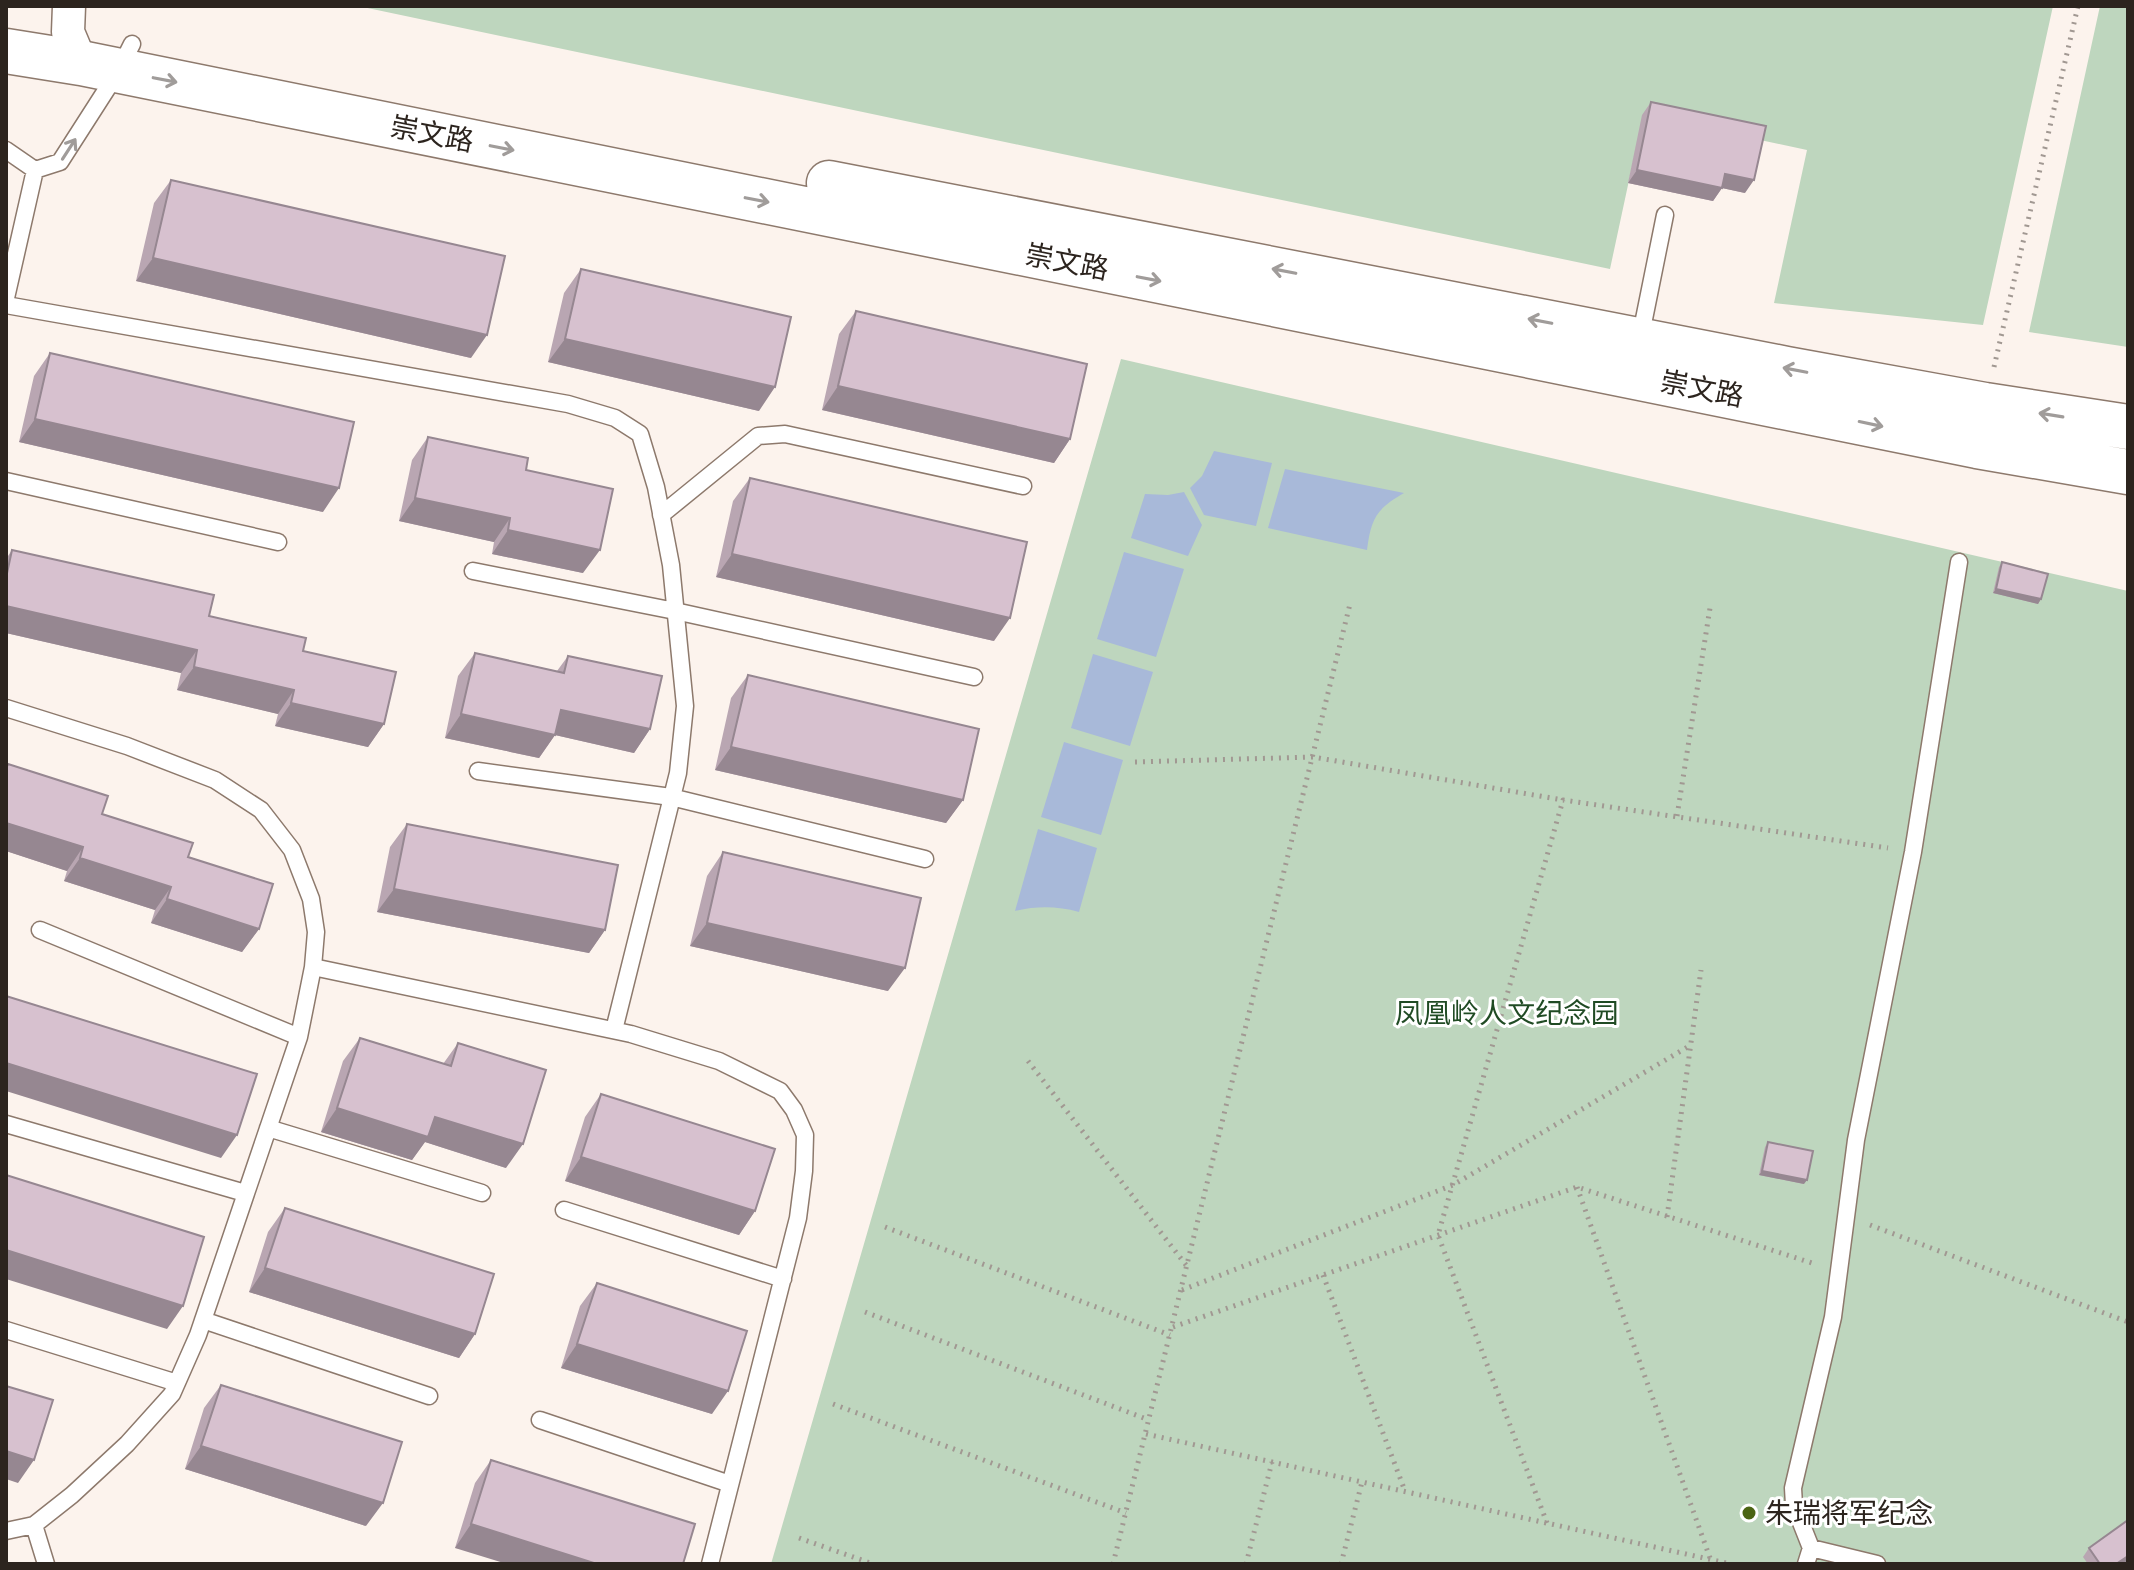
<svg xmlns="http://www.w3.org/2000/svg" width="2134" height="1570" font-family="Helvetica,'Noto Sans SC',sans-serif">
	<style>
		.green { fill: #bed6be }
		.water { fill: #a8b9d9 }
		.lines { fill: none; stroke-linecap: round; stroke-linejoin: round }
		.lane-casing { stroke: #8d796c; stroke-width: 19 }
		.street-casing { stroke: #8d796c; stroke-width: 35 }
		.secondary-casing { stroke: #8d796c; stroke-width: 47 }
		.path { stroke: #a19892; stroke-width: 5; stroke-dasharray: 2 6; stroke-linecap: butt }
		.lane { stroke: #fff; stroke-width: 16 }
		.street { stroke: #fff; stroke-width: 32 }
		.secondary { stroke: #fff; stroke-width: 44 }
		.wall { fill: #b9a6b2 }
		.shaded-wall { fill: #968791 }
		.building { fill: #d7c1cf; stroke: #968791; stroke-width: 2 }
		.oneway { stroke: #a09c9a }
		.poi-dot { fill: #4b6413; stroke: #fff; stroke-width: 3 }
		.labels { text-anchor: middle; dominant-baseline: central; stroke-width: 6; stroke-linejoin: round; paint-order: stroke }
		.street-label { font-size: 28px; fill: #2c241e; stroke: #fff }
		.park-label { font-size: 28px; fill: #204b24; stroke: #fff }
		.poi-label { font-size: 28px; fill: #2c241e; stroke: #fff; text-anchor: start }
	</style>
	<rect width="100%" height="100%" fill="#fcf3ed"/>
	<path class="green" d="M358,6H2053L1983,325L1774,303L1807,150L1643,115L1610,269Z
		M2100,6H2128V347L2029,332Z
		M1121,359L2128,591V1564H771Z"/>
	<path class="water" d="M1214,451L1272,463L1256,526L1204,515L1190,488L1202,476Z
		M1285,469L1404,493C1376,509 1371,519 1367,550L1268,528Z
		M1184,492L1202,525L1188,556L1131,538L1145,494L1168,495Z
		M1124,552L1184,569L1156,657L1097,639Z
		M1093,654L1153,672L1130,746L1071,728Z
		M1064,742L1123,760L1101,835L1041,817Z
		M1038,829L1097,848L1079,912C1057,906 1037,906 1015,911Z"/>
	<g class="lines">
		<defs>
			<path id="lane" d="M6,150L35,170L60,162L119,70L132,44
				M6,298L35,170
				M6,305L568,404L615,418L640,434L656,487L671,565L685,706L678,773L614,1030
				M1640,339L1665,215
				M6,481L278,542
				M661,515L758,436L785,434L1023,486
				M473,571L675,611L974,677
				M6,708L127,746L215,780L261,810L292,850L311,899L316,932L313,967L299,1037L198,1335L172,1394L127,1444L72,1495L34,1525L6,1531
				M478,771L671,797L925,859
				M40,930L299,1037
				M313,967L631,1034L719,1061L780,1091L794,1110L805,1135L804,1171L798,1218L710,1564
				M6,1124L245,1193
				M268,1128L482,1193
				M564,1210L783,1279
				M203,1320L429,1396
				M6,1330L177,1383
				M540,1420L730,1484
				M34,1525L46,1564
				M1811,1548L1794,1505L1793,1488L1833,1317L1856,1140L1913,852L1959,562
				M1806,1564L1811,1548L1877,1564"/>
			<path id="street" d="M69,6L68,32L81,63"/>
			<path id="secondary" d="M6,51L81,63L1977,446L2128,472
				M829,183L1787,369L1985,405L2128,427"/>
		</defs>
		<use href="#lane" class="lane-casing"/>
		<use href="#street" class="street-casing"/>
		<use href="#secondary" class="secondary-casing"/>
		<path class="path" d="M1994,367L2078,6
			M1135,762L1313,757L1563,800
			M1677,816L1710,608
			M1028,1061L1186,1265
			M1577,1187L1710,1558
			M1667,1217L1701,970
			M1870,1225L2128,1322
			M885,1227L1170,1335
			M1323,1275L1405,1491
			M1182,1290L1453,1185L1691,1045
			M865,1312L1149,1420
			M1173,1327L1577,1187L1815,1264
			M833,1404L1126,1513
			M1146,1434L1731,1564
			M1547,1523L1438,1235L1563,800L1888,848
			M799,1538L873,1564
			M1113,1564L1350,604
			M1246,1564L1272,1462
			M1341,1564L1362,1482"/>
		<use href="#lane" class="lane"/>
		<use href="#street" class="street"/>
		<use href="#secondary" class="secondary"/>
	</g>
	<path class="wall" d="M1651,102L1745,193L1722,188L1713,201L1628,183L1642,115Z
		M171,180L471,358L136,281L154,203Z
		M581,269L759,411L548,362L564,293Z
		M856,311L1070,439L1054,463L822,410L839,334Z
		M50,353L323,512L19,442L34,376Z
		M428,437L526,470L583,573L492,554L494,542L399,521L412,460Z
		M750,478L994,641L716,577L733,501Z
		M12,550L209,616L303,651L384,724L368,747L275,726L278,714L177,690L181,673L6,633V559Z
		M2002,562L2041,599L2038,604L1993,593L1999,567Z
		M475,653L557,671L568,656L650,729L634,753L555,735L539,758L445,738L458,676Z
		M748,675L963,800L946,823L715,770L731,698Z
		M8,764L102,814L259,929L242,952L151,923L155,910L64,881L67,871L6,851V766Z
		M407,824L605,930L589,953L377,912L390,847Z
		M723,852L888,991L690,946L707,876Z
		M360,1038L443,1064L458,1043L506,1168L425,1142L412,1160L321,1132L343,1061Z
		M601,1094L755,1211L739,1235L565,1181L585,1117Z
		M1768,1142L1804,1184L1759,1175L1765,1147Z
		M285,1208L475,1334L459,1358L249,1292L268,1232Z
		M597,1283L712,1414L561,1368L580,1306Z
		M221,1385L366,1526L185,1469L204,1408Z
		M491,1460L683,1564L455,1548L475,1483Z
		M2089,1548L2123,1564H2088L2083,1557Z"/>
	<path class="shaded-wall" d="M1637,170L1725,174L1754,180L1745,193L1722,188L1713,201L1628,183Z
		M153,258L487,335L471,358L136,281Z
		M565,339L775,387L759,411L548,362Z
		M838,386L1070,439L1054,463L822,410Z
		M35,419L339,488L323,512L19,442Z
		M415,498L510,518L494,542L399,521Z
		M508,530L600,550L583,573L492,554Z
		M732,554L1010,618L994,641L716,577Z
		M1996,589L2041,599L2038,604L1993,593Z
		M6,606L197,650L181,673L6,633Z
		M194,667L294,690L278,714L177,690Z
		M291,703L384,724L368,747L275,726Z
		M561,710L650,729L634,753L555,735L539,758L445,738L461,714Z
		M731,747L963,800L946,823L715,770Z
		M6,823L83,847L67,871L6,851Z
		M80,858L171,887L155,910L64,881Z
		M394,889L605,930L589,953L377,912Z
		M167,899L259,929L242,952L151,923Z
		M707,923L905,968L888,991L690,946Z
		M6,1063L237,1135L221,1158L6,1091Z
		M337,1108L435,1117L523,1144L506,1168L425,1142L412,1160L321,1132Z
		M581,1157L755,1211L739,1235L565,1181Z
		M1762,1171L1807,1180L1804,1184L1759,1175Z
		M6,1250L183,1306L167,1329L6,1279Z
		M265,1268L475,1334L459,1358L249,1292Z
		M577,1344L728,1391L712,1414L561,1368Z
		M201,1446L383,1503L366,1526L185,1469Z
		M6,1451L34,1460L18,1483L6,1479Z
		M471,1524L597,1564H507L455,1548Z
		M2128,1556V1560L2123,1564H2116Z"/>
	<path class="building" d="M1651,102L1766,126L1754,180L1725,174L1722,188L1637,170Z
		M171,180L505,256L487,335L153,258Z
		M581,269L791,317L775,387L565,339Z
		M856,311L1087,364L1070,439L838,386Z
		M50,353L354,422L339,488L35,419Z
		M428,437L528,458L526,470L613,489L600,550L508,530L510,518L415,498Z
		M750,478L1027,542L1010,618L732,554Z
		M12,550L214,595L209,616L306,638L303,651L396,672L384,724L291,703L294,690L194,667L197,650L6,606V578Z
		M2002,562L2048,574L2041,599L1996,589Z
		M475,653L564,673L568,656L662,676L650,729L561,710L555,735L461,714Z
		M748,675L979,729L963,800L731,747Z
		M8,764L108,796L102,814L193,843L188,857L273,884L259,929L167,899L171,887L80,858L83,847L6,823V769Z
		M407,824L618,865L605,930L394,889Z
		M723,852L921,898L905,968L707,923Z
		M6,996L257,1074L237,1135L6,1063Z
		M360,1038L451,1066L458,1043L546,1070L523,1144L435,1117L428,1137L337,1108Z
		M601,1094L775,1149L755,1211L581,1157Z
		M1768,1142L1813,1151L1807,1180L1762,1171Z
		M6,1175L204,1237L183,1306L6,1250Z
		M285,1208L494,1274L475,1334L265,1268Z
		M597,1283L747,1331L728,1391L577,1344Z
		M221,1385L402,1442L383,1503L201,1446Z
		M6,1386L53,1400L34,1460L6,1451Z
		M491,1460L695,1524L683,1564H597L471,1524Z
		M2128,1520V1556L2116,1564H2100L2089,1548Z"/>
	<defs><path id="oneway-shaft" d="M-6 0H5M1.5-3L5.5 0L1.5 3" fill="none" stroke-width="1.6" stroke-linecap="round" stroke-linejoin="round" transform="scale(2)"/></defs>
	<g class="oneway">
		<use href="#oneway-shaft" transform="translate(165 80) rotate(11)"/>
		<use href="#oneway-shaft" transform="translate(502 148) rotate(11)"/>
		<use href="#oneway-shaft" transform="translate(69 149) rotate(-57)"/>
		<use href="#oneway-shaft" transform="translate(757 200) rotate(11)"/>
		<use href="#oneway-shaft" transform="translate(1284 271) rotate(-169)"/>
		<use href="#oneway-shaft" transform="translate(1149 279) rotate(11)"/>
		<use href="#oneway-shaft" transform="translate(1540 321) rotate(-169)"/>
		<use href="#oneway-shaft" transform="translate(1795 370) rotate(-169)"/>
		<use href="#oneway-shaft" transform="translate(2051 415) rotate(-171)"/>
		<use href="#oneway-shaft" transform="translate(1871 424) rotate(12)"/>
	</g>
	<circle class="poi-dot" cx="1749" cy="1513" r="8"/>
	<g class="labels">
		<g class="street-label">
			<text transform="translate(432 134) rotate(11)">崇文路</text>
			<text transform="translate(1067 262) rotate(11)">崇文路</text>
			<text transform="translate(1702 389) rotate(11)">崇文路</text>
		</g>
		<g class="park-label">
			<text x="1507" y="1013">凤凰岭人文纪念园</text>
		</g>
		<g class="poi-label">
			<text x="1765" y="1513">朱瑞将军纪念</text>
		</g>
	</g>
	<rect width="2134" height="1570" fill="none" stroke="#2c241e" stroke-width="16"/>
</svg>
